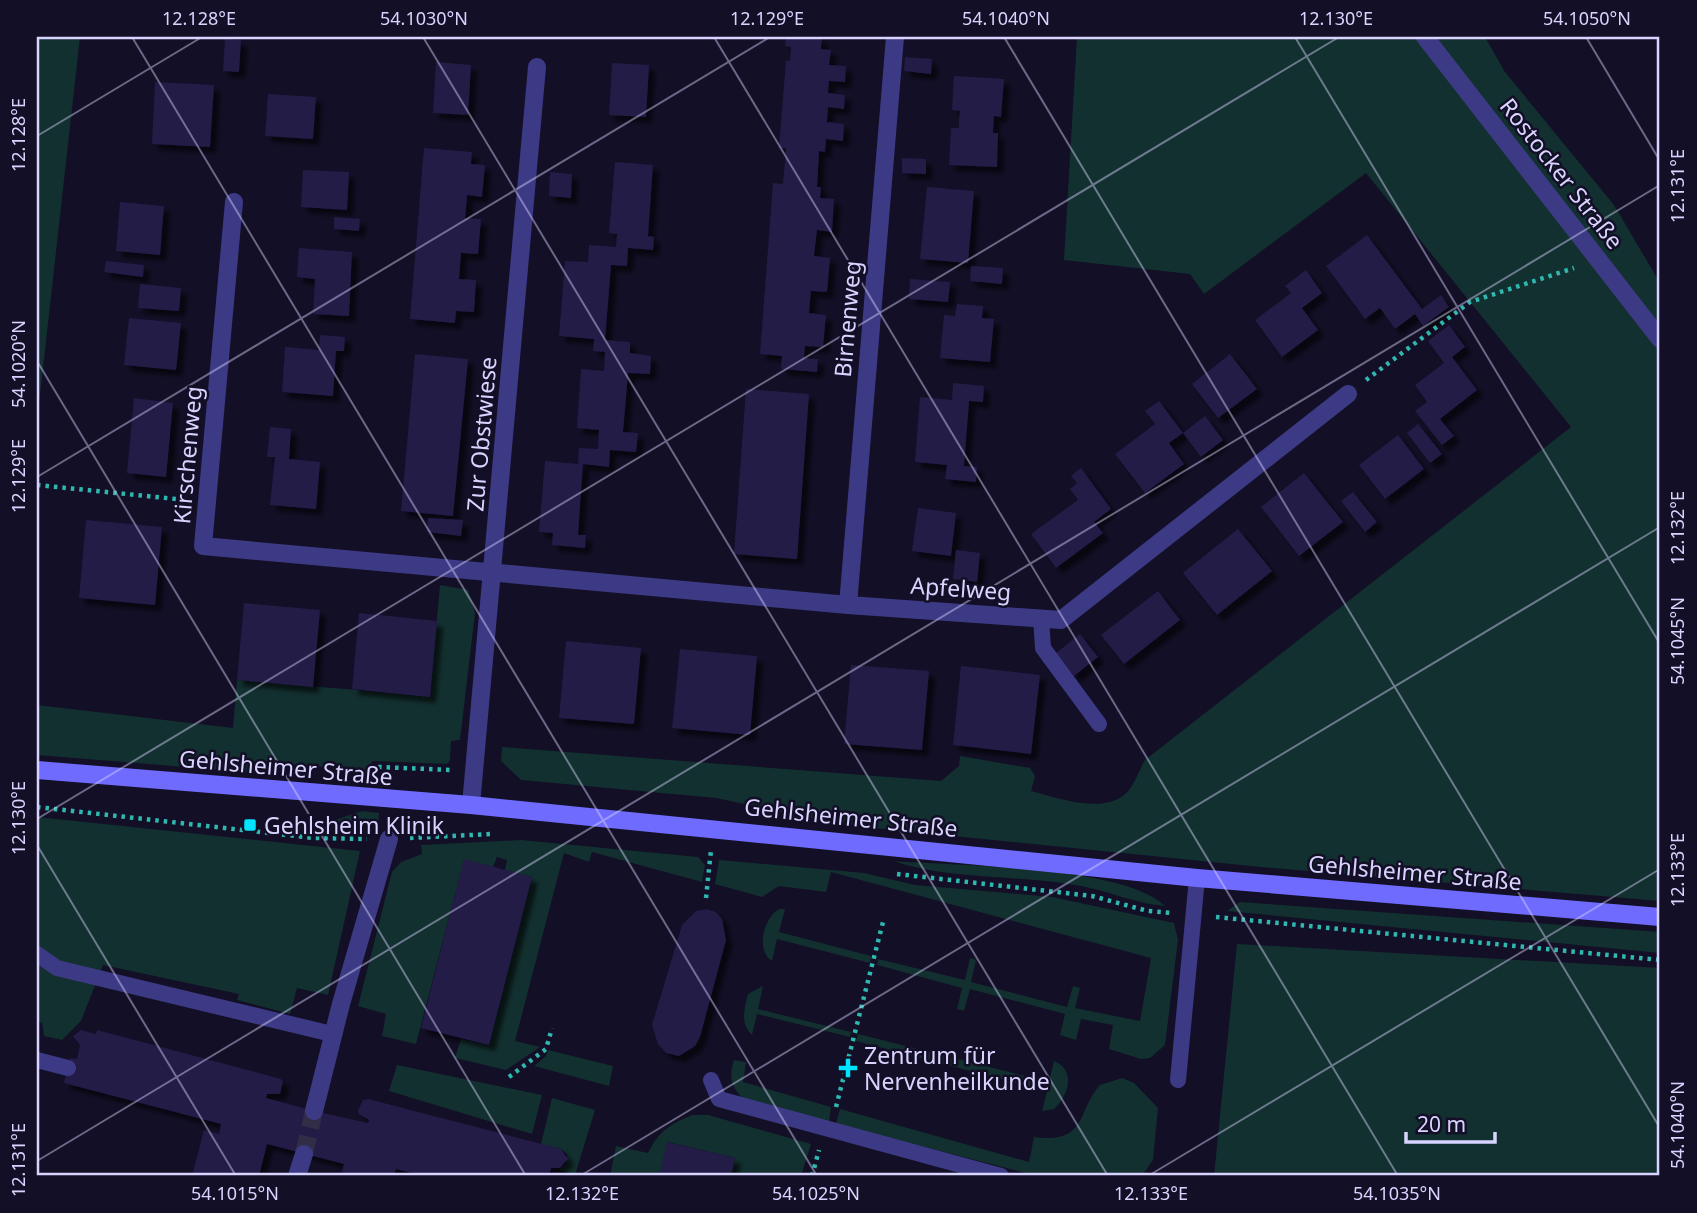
<svg xmlns="http://www.w3.org/2000/svg" width="1697" height="1213" font-family="'Noto Sans',sans-serif">
	<style>
		.green { fill: #12302f }
		.building { fill: #241b47; filter: url(#shadow) }
		.lines { fill: none; stroke-linecap: round; stroke-linejoin: round }
		.street-tunnel { stroke: #312d47; stroke-width: 18; stroke-dasharray: 18 9; stroke-linecap: butt }
		.path { stroke: #2fb8b0; stroke-width: 4.5; stroke-dasharray: 3.5 5; stroke-linecap: butt }
		.lane { stroke: #3d3a85; stroke-width: 16 }
		.street { stroke: #3d3a85; stroke-width: 18 }
		.secondary { stroke: #6f6bff; stroke-width: 18 }
		.ticks { fill: none; stroke: #d9d4ff; stroke-width: 2; stroke-opacity: 0.45 }
		.poi-dot { fill: #00e5ff; stroke: #130f26; stroke-width: 2.5 }
		.labels { text-anchor: middle; dominant-baseline: central; stroke-width: 5; stroke-linejoin: round; paint-order: stroke }
		.street-label { font-size: 23px; fill: #d9d4ff; stroke: #130f26 }
		.poi-label { font-size: 23px; fill: #d9d4ff; stroke: #130f26; text-anchor: start }
		.neatline { fill: none; stroke: #d9d4ff; stroke-width: 2.5 }
		.ticks-label { font-size: 18px; text-anchor: middle; fill: #d9d4ff }
	</style>
	<defs>
		<filter id="shadow"><feDropShadow dx="6" dy="6" stdDeviation="2" flood-color="#0009"/></filter>
	</defs>
	<rect width="100%" height="100%" fill="#130f26"/>
	<path class="green" d="M37,37H80L37,422Z
		M1077,37H1485L1505,72L1614,205L1660,283V901L1261,867L874,828L809,818L716,798L521,780L501,761L502,747L941,781L959,766L960,756L1030,768L1035,776L1031,791C1058,798 1109,817 1130,789C1136,780 1140,769 1145,760L1571,427L1366,173L1204,294L1190,274L1064,260Z
		M440,585L468,590L475,613L460,740L451,741L450,760L447,764L373,761L365,770L249,761L248,772L37,755V705L233,728L237,680L430,696Z
		M362,811L379,813L378,825L326,823Z
		M37,817L360,851L328,995L297,988L290,1014L237,1000L239,994L103,965L81,1021L62,1040L44,1036L42,1023L37,1021Z
		M521,840L698,857L705,865L702,882L592,852L589,862L564,853L515,1041L540,1047L506,1070L455,1058L461,1039L489,1045L532,877L505,870L507,860L497,857L493,867L464,860L416,1044L382,1036L386,1014L358,1006L392,872L401,862L422,854L421,845Z
		M719,860L864,873L915,885L1052,897L1174,923L1178,940L1165,1045L1150,1058L1141,1059L1109,1049L1113,1025L1081,1019L1076,1040L1060,1035L1065,1014L970,989L964,1011L957,1009L962,988L877,965L878,959L965,980L970,958L976,960L971,982L1067,1007L1073,986L1080,988L1075,1008L1140,1021L1151,958L831,872L826,892L779,886L762,897L715,884Z
		M893,861C954,866 1123,865 1165,906C1136,904 1109,891 1081,886C1018,874 954,881 893,861Z
		M1240,902L1660,932V953L1227,911Z
		M779,909H785L779,932L871,956L870,963L777,939L772,961C755,950 764,917 779,909Z
		M1237,944L1660,968V1176H1214Z
		M763,986L758,1009L851,1032L850,1037L757,1014L752,1035C740,1023 744,1010 748,994Z
		M858,1034L1049,1082L1054,1061C1077,1070 1068,1097 1054,1109L1042,1111L1047,1091L856,1041Z
		M548,1050L613,1066L609,1086L534,1066L546,1056Z
		M734,1060L746,1062L743,1082L831,1107L829,1122L743,1098C730,1087 729,1076 734,1060Z
		M397,1065L542,1095L532,1134L389,1091Z
		M1122,1078L1134,1083L1158,1108L1153,1160L1142,1176H1037L836,1124L840,1109L1029,1162L1034,1137C1088,1144 1076,1112 1100,1085Z
		M552,1098L595,1110L575,1175L559,1170L566,1164L567,1154L561,1149L541,1144Z
		M692,1115H708L811,1144L801,1176H731L735,1158L668,1142L659,1176H610L616,1146L648,1153C659,1131 670,1124 692,1115Z"/>
	<path class="building" d="M786,37H822L821,49L831,50L829,65L846,66L845,82L829,81L828,93L845,95L844,109L828,107L827,122L844,124L843,141L826,139L825,152L819,151L817,187H821L820,198L834,199L832,232L817,230L814,256L830,258L827,292L811,291L810,301L809,313L826,315L823,347L805,346L804,358L818,359L817,372L781,369L782,356L760,354L773,183L783,184L786,148H779L786,61H790L791,47L785,46Z
		M225,39L241,40L239,72L223,71Z
		M905,57L932,59L931,74L904,71Z
		M436,62L471,65L468,115L433,113Z
		M612,63L649,65L646,117L609,115Z
		M954,76L1004,79L1001,117L994,116L993,133H998L997,167L949,165L951,128H959V120L960,111L952,110Z
		M155,82L214,85L210,147L152,144Z
		M268,94L316,97L313,139L265,136Z
		M424,148L472,152L471,164L485,165L482,197L467,195L466,209L465,218L481,219L478,254L461,253L459,279L476,280L474,312L456,311L455,323L410,319Z
		M902,158L926,159V174L902,173Z
		M615,162L653,165L648,236L654,237L653,250L628,248L627,266L611,265L605,340L630,342V353L651,356L650,374L628,373L623,432L638,433L636,452L610,450L609,467L583,464L578,535H586L585,548L552,545L553,533L539,532L545,461L578,464L579,448L598,449L599,430L577,428L579,398L581,369L604,371L605,352L593,351L594,339L559,336L565,261L588,262L589,245L616,247L617,234L609,233Z
		M303,170L349,172L347,210L301,207Z
		M550,172L572,174L571,198L549,196Z
		M927,187L974,191L968,263L920,259Z
		M120,202L164,206L160,255L116,251Z
		M334,217L360,219L359,231L334,229Z
		M1367,235L1422,309L1441,295L1449,307L1423,326L1415,314L1395,329L1380,308L1365,319L1326,266Z
		M299,248L352,252L349,316L313,314L315,279L297,277Z
		M106,261L144,265L143,277L104,272Z
		M971,266L1003,268L1002,284L970,281Z
		M1306,270L1322,293L1302,308L1318,330L1282,357L1255,320L1291,293L1285,286Z
		M910,279L950,282L948,302L909,299Z
		M140,284L181,288L179,311L138,308Z
		M957,304L983,306L982,318L994,319L990,362L940,358L944,315L955,316Z
		M129,318L181,323L176,370L124,365Z
		M1449,325L1465,347L1452,357L1477,390L1440,419L1454,436L1442,445L1415,411L1427,402L1415,385L1444,363L1428,341Z
		M320,335L345,337L344,351H336L333,396L282,392L285,347L319,350Z
		M415,354L468,359L453,516L401,511Z
		M1230,354L1257,389L1218,418L1192,384Z
		M953,383L984,386L983,402L969,401L964,466L977,467L976,482L945,479L947,465L915,462L920,397L952,400Z
		M746,389L809,394L797,559L734,554Z
		M134,398L173,403L166,477L127,473Z
		M1159,401L1183,433L1205,416L1223,440L1201,457L1183,433L1169,443L1184,464L1145,493L1115,454L1155,424L1145,411Z
		M1418,424L1442,454L1430,463L1407,433Z
		M270,427L291,429L289,459L320,462L316,509L270,505L275,457H267Z
		M1398,435L1424,469L1385,499L1359,465Z
		M1081,468L1111,509L1094,522L1103,533L1056,568L1031,534L1078,500L1070,489L1077,483L1071,476Z
		M1304,473L1343,522L1299,556L1261,507Z
		M1353,492L1377,522L1365,532L1341,501Z
		M918,508L956,513L951,556L912,551Z
		M428,518L463,520L461,536L427,532Z
		M86,520L162,527L155,605L79,598Z
		M1238,529L1272,571L1217,615L1183,573Z
		M956,550L980,553L977,582L953,579Z
		M1158,591L1180,620L1124,664L1101,635Z
		M244,603L320,610L313,687L237,680Z
		M359,613L437,621L430,697L352,689Z
		M1080,634L1098,657L1074,676L1056,653Z
		M566,641L641,648L634,724L559,718Z
		M680,649L757,656L750,735L672,728Z
		M851,665L929,671L922,750L844,744Z
		M961,666L1040,675L1031,754L953,745Z
		M464,859L532,877L489,1045L421,1028Z
		M707,909L716,912L722,919L726,940L700,1037L695,1046L679,1056L666,1053L658,1044L652,1025L682,925L696,911Z
		M81,1030L96,1034L97,1030L281,1079L283,1081L280,1094H267L266,1098L314,1111L368,1123L369,1120L359,1114L358,1110L363,1100L368,1099L561,1149L568,1159L560,1168H551L549,1176H423L396,1169L394,1176H341L344,1164L267,1144L259,1176H192L204,1130L219,1134L221,1124L64,1083L70,1058L77,1059L80,1045L73,1036Z
		M667,1142L735,1158L731,1176H659Z"/>
	<g class="lines">
		<path class="street-tunnel" d="M304,1154L314,1111"/>
		<path class="path" d="M1366,380L1470,302L1574,268
			M37,485L186,500
			M371,772L379,767L452,770
			M37,807L314,838L367,839
			M410,838L492,834
			M897,874L1092,896L1148,911L1172,913
			M706,898L711,850
			M1216,917L1660,960
			M509,1077L546,1049L552,1028
			M836,1107L883,922
			M812,1176L819,1150"/>
		<path class="lane" d="M1041,618L1043,648L1099,724
			M37,954L57,968L332,1034
			M37,1060L68,1068
			M711,1080L719,1099L1001,1176
			M1178,1080L1197,878"/>
		<path class="street" d="M1425,37L1660,339
			M234,202L203,546L848,605L1061,620L1348,394
			M848,605L895,37
			M471,805L537,67
			M314,1111L341,1004L389,839
			M297,1176L304,1154"/>
		<path class="secondary" d="M37,770L471,805L1197,878L1660,917"/>
	</g>
	<path class="ticks" d="M132,37L817,1176M423,37L1108,1176M714,37L1398,1176M1004,37L1660,1128M1295,37L1660,644M1586,37L1660,161M37,136L202,37M37,361L526,1176M37,477L770,37M37,819L1339,37M37,845L236,1176M37,1161L1660,185M580,1176L1660,527M1148,1176L1660,869"/>
	<g class="poi-dot">
		<rect x="243" y="818" width="14" height="14" rx="3.5"/>
		<path d="M844.5 1057.5h7v7h7v7h-7v7h-7v-7h-7v-7h7z"/>
	</g>
	<g class="labels">
		<g class="street-label">
			<text transform="translate(1562 173) rotate(52)">Rostocker Straße</text>
			<text transform="translate(847 319) rotate(-85)">Birnenweg</text>
			<text transform="translate(481 434) rotate(-85)">Zur Obstwiese</text>
			<text transform="translate(187 455) rotate(-85)">Kirschenweg</text>
			<text transform="translate(961 588) rotate(4)">Apfelweg</text>
			<text transform="translate(286 767) rotate(5)">Gehlsheimer Straße</text>
			<text transform="translate(851 817) rotate(6)">Gehlsheimer Straße</text>
			<text transform="translate(1415 872) rotate(5)">Gehlsheimer Straße</text>
		</g>
		<g class="poi-label">
			<text x="264" y="825">Gehlsheim Klinik</text>
			<text x="864" y="1055">Zentrum für<tspan x="864" dy="26">Nervenheilkunde</tspan></text>
		</g>
	</g>
	<rect width="1697" height="1213" fill="none" stroke="#130f26" stroke-width="77"/>
	<path d="M1406 1132v10h89v-10" fill="none" stroke="#d9d4ff" stroke-width="3.5"/>
	<text x="1417" y="1132" font-size="21" fill="#d9d4ff" stroke="#130f26" stroke-width="5" paint-order="stroke">20 m</text>
	<rect x="38" y="38" width="1620" height="1136" class="neatline"/>
	<g class="ticks-label">
		<text x="199" y="25">12.128°E</text>
		<text x="424" y="25">54.1030°N</text>
		<text x="767" y="25">12.129°E</text>
		<text x="1006" y="25">54.1040°N</text>
		<text x="1336" y="25">12.130°E</text>
		<text x="1587" y="25">54.1050°N</text>
		<text transform="translate(19 135) rotate(-90)" y="6">12.128°E</text>
		<text transform="translate(1678 186) rotate(-90)" y="6">12.131°E</text>
		<text transform="translate(19 364) rotate(-90)" y="6">54.1020°N</text>
		<text transform="translate(19 476) rotate(-90)" y="6">12.129°E</text>
		<text transform="translate(1678 528) rotate(-90)" y="6">12.132°E</text>
		<text transform="translate(1678 641) rotate(-90)" y="6">54.1045°N</text>
		<text transform="translate(19 818) rotate(-90)" y="6">12.130°E</text>
		<text transform="translate(1678 870) rotate(-90)" y="6">12.133°E</text>
		<text transform="translate(1678 1125) rotate(-90)" y="6">54.1040°N</text>
		<text transform="translate(19 1160) rotate(-90)" y="6">12.131°E</text>
		<text x="235" y="1200">54.1015°N</text>
		<text x="582" y="1200">12.132°E</text>
		<text x="816" y="1200">54.1025°N</text>
		<text x="1151" y="1200">12.133°E</text>
		<text x="1397" y="1200">54.1035°N</text>
	</g>
</svg>
